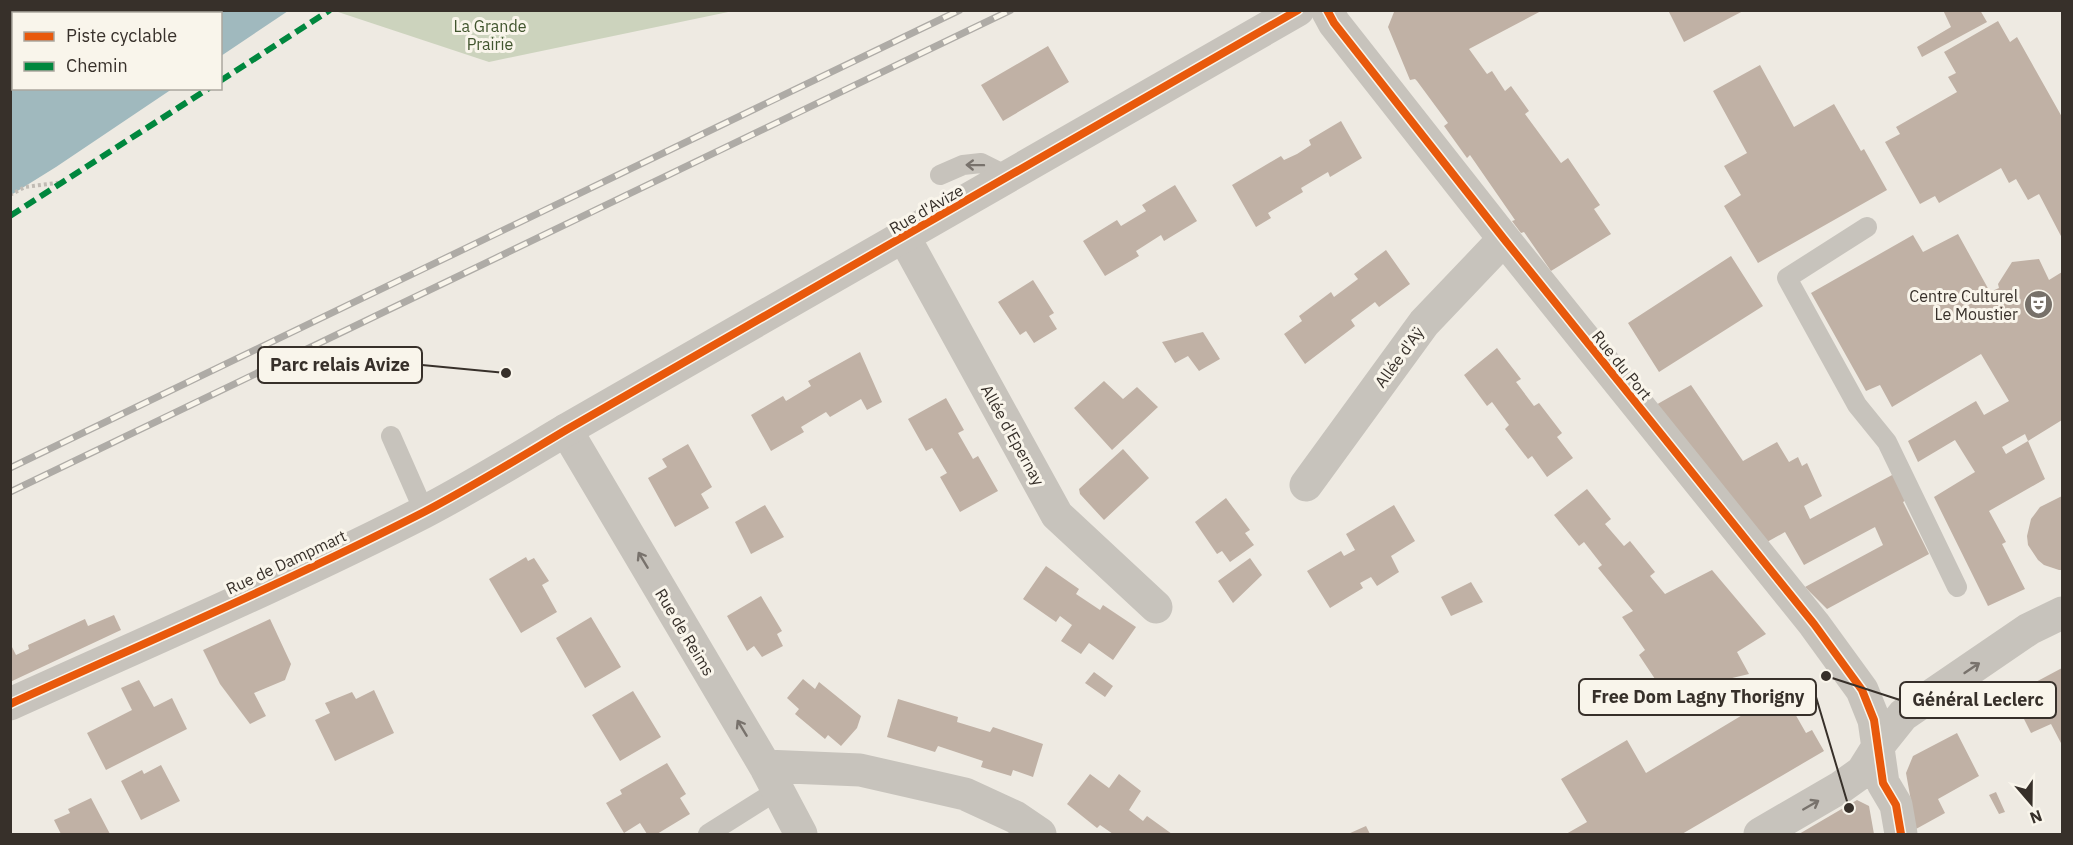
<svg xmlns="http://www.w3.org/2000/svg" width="2073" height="845" font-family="'IBM Plex Sans',sans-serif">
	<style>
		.green { fill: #ccd3bd }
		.water { fill: #a0b9be }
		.building { fill: #c0b1a5; fill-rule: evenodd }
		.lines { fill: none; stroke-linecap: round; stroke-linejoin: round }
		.path { stroke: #c0bbb4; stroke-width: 4; stroke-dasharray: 3 3; stroke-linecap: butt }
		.service { stroke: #c7c3bc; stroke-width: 20 }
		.minor { stroke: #c7c3bc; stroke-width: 33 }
		.tertiary { stroke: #c7c3bc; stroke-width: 33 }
		.rail-casing { stroke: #aeaba6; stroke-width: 7 }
		.rail { stroke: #f9f5eb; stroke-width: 4.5; stroke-dasharray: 14; stroke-linecap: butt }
		.quiet { stroke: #00873e; stroke-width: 6; stroke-dasharray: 12 6; stroke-linecap: butt }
		.cycleway-casing { stroke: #f9f5eb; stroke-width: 11 }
		.cycleway { stroke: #e8590c; stroke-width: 8 }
		.oneway { stroke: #78726c }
		.labels { text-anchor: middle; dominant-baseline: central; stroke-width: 6; stroke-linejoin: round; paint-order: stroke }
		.park-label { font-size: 16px; fill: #41552e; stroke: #f9f5eb }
		.street-label { font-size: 16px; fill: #37302a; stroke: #f9f5eb }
		.poi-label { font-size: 16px; fill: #37302a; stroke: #f9f5eb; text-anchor: end }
		.leader { fill: none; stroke: #37302a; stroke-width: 2 }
		.callout-dot { fill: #37302a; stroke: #f9f5eb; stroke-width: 2 }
		.callout { fill: #f9f5eb; stroke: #37302a; stroke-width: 2 }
		.callout-label { font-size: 18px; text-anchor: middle; font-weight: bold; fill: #37302a }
	</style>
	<rect width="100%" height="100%" fill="#eeeae2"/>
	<path class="green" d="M335,11H733L489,62Z"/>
	<path class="water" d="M11,10H288V11L221,56L220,14H14V88L172,89L56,167L11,195Z"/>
	<path class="building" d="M1397,10H1543L1469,49L1487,74L1492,71L1505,91L1511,86L1529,111L1525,114L1561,163L1568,158L1600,205L1594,209L1611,234L1551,271L1524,232L1521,233L1512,221L1515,220L1470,155L1467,158L1444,126L1448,123L1417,81L1415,79L1410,80L1388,27L1394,12Z
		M1668,10H1745L1684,42Z
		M1943,10H1980L1987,22L1922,57L1917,47L1951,27Z
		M1998,21L2010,42L2017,37L2062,117V238L2039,194L2028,200L2016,179L2009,183L2001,168L1939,203L1935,196L1920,204L1885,142L1900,134L1896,127L1957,92L1948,77L1956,73L1944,52Z
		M1048,46L1069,82L1003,121L981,85Z
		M1760,65L1794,127L1834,104L1861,151L1864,149L1887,190L1758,263L1724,206L1741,195L1724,166L1747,153L1713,91Z
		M1341,121L1362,158L1330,177L1328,172L1301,188L1303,192L1268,213L1271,218L1256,227L1232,185L1281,156L1284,160L1297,154L1311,145L1309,140Z
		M1175,185L1197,221L1164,241L1161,235L1136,251L1139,256L1105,276L1083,241L1117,220L1121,226L1146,211L1142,205Z
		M1958,234L1990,292L1999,288L1998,284L2012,262L2039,259L2049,280L2062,272V420L2028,441L2045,479L1989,511L2006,542L2002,544L2025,589L1988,606L1934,497L1975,472L1955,440L1918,462L1908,441L1976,401L1984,415L2009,401L1981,354L1892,407L1880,385L1866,391L1811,293L1913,235L1923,252ZM2025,434L2028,441L2006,454L2002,447Z
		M1386,250L1410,284L1379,307L1375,302L1351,320L1355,326L1305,364L1284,334L1302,321L1299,316L1331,292L1334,297L1358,279L1354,274Z
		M1731,256L1763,306L1659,372L1628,323Z
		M1033,280L1054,313L1049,316L1057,329L1034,343L1026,331L1020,335L998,302Z
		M1203,332L1220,359L1199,371L1188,356L1175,363L1162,342Z
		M1497,348L1521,379L1516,382L1534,406L1539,403L1562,433L1557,437L1573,458L1547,477L1532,456L1528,459L1505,429L1509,425L1492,402L1487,406L1464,375Z
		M860,352L882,402L867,410L861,399L830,417L826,412L801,427L804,432L771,451L751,415L783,396L786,401L811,386L808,381Z
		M1104,381L1123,399L1137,387L1158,407L1112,450L1074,408Z
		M1691,385L1743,461L1777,442L1789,462L1798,457L1802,466L1807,463L1822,496L1804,506L1810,519L1894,474L1908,499L1903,502L1929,554L1827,609L1805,587L1883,545L1875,527L1804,565L1785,532L1767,542L1654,406Z
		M946,398L964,430L958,433L973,459L978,456L998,491L960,512L940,477L947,473L932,448L926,451L908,419Z
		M688,444L712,487L701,494L709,508L675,527L648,478L667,467L662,459Z
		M1123,449L1149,478L1104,520L1080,494L1079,489Z
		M1587,489L1611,519L1605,524L1624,546L1630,541L1655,572L1650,576L1665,594L1712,570L1766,634L1737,652L1749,674L1665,694L1639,655L1645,650L1622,617L1633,611L1598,568L1602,565L1584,542L1579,546L1554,515Z
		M2062,496V570H2059L2044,565L2038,560L2028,545L2027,536L2031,519L2040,507Z
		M1226,498L1250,530L1245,533L1254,545L1230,562L1222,551L1217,554L1195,522Z
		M765,505L784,537L751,554L735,522Z
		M1394,505L1415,541L1391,556L1399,572L1377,586L1371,577L1360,583L1363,588L1330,608L1307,571L1341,551L1344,556L1355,550L1346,534Z
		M526,557L528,561L534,558L549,581L542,585L557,612L521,633L489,579Z
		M1250,558L1262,575L1233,603L1218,581Z
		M1046,566L1079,589L1076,594L1100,610L1103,605L1136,627L1113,660L1089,643L1081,654L1061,641L1072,625L1060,616L1056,622L1023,599Z
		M1471,582L1483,602L1451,616L1441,597Z
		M761,596L782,631L777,634L783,646L762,657L754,646L747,651L727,616Z
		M114,615L121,630L10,682V643L16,655L29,649L28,645L85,619L88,626Z
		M591,617L621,667L585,688L556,638Z
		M270,619L291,664L285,680L254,693L266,716L250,724L220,684L203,650Z
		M2062,668V745L2051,724L2031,733L2022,715L2038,707L2028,686Z
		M1094,672L1113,686L1105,697L1085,683Z
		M803,679L815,689L819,682L861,716L857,728L841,746L828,735L825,739L795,714L799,709L787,698Z
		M139,680L154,707L172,698L187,729L106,770L87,733L132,710L121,688Z
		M374,690L394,733L335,761L315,720L330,713L325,703L352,692L356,699Z
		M633,691L661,737L620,761L592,715Z
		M898,699L958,717L957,722L990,732L993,727L1043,744L1033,777L1013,770L1011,776L981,767L983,761L938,746L935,752L887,737Z
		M1754,708L1794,712L1806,733L1812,730L1824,751L1682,834H1566L1587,822L1561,779L1627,740L1646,773Z
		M1957,733L1979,776L1938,799L1945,813L1916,829L1906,773L1913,756Z
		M667,763L686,794L680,798L690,814L657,834H647L640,823L624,833L606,803L622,794L620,790Z
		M161,765L180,801L141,820L121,781L142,770L144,774Z
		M1090,774L1109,788L1119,774L1141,791L1129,810L1143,821L1147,816L1172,834H1113L1100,825L1097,828L1067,804Z
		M1996,792L2005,812L1999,814L1989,795Z
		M91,798L110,834H61L54,820L70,813L68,809Z
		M1857,800L1869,806L1874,834H1799Z
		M1366,826L1370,834H1348Z"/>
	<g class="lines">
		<path class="path" d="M10,195L25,187L64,182"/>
		<path class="service" d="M940,175L963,165L981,163L1009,177
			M1867,227L1787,278L1857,405L1887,442L1957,587
			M391,436L424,511
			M708,834L778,790"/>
		<path class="minor" d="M1327,10L1334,23L1504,239L1814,624L1862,690L1874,720L1883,783L1896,805L1901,834
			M904,237L1057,515L1156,607
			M566,430L765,766L801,834
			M1306,485L1424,323L1504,239
			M765,766L860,770L965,794L1015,817L1040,834
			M1760,834L1841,787L1862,772L1879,745L1903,715L2029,629L2062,613"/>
		<path class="tertiary" d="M10,704C149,641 289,581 424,512C472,487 519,458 566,430L1298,10"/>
		<defs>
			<path id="rail" d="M10,468L960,10
				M10,492L1011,10"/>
		</defs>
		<use href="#rail" class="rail-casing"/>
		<use href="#rail" class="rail"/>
		<path class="quiet" d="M220,81L330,10
			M10,216L209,88"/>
		<defs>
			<path id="cycleway" d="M1327,10L1334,23L1504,239L1814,624L1862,690L1874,720L1883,783L1896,805L1901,834
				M10,704C149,641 289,581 424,512C472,487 519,458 566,430L1298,10"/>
		</defs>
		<use href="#cycleway" class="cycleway-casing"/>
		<use href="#cycleway" class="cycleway"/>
	</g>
	<defs><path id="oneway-shaft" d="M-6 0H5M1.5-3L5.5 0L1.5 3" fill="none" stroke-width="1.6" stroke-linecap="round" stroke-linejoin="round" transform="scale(1.5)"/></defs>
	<g class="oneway">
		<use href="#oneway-shaft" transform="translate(975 165) rotate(-179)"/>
		<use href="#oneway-shaft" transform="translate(643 560) rotate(-121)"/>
		<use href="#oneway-shaft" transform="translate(1972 668) rotate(-34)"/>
		<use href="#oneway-shaft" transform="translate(742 728) rotate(-121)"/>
		<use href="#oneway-shaft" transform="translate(1811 805) rotate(-30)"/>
	</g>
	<defs>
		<symbol id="theatre-disc" viewBox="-11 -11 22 22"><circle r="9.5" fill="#77716a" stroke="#f9f5eb"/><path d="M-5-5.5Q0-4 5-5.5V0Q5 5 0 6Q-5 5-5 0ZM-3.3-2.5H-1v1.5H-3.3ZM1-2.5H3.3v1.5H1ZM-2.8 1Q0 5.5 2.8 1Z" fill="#fff"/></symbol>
	</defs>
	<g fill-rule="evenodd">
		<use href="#theatre-disc" x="2022" y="288" width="33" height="33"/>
	</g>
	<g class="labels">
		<g class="park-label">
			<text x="490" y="26">La Grande<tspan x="490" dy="18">Prairie</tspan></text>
		</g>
		<g class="street-label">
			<text transform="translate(926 209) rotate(-30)">Rue d'Avize</text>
			<text transform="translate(1399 357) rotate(-54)">Allée d'Aÿ</text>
			<text transform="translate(1622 365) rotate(51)">Rue du Port</text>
			<text transform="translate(1013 435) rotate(61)">Allée d'Epernay</text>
			<text transform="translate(286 562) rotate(-25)">Rue de Dampmart</text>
			<text transform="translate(685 632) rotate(59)">Rue de Reims</text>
		</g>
		<g class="poi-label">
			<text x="2018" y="296">Centre Culturel<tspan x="2018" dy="18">Le Moustier</tspan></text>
		</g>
	</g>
	<path class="leader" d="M506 373L422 365M1849 808L1816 697M1826 676L1900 700"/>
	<g class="callout-dot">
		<circle cx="506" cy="373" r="6"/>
		<circle cx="1849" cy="808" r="6"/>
		<circle cx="1826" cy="676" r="6"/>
	</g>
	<g class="callout">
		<rect x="258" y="347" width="164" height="36" rx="6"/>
		<rect x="1579" y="679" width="237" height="36" rx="6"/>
		<rect x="1900" y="682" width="156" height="36" rx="6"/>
	</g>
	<g class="callout-label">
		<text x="340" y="371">Parc relais Avize</text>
		<text x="1698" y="703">Free Dom Lagny Thorigny</text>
		<text x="1978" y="706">Général Leclerc</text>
	</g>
	<rect width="2073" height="845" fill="none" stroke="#37302a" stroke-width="24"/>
	<rect x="12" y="12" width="210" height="78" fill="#f9f5eb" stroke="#aba69e" stroke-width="1.5"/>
	<rect x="24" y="32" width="30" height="9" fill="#e8590c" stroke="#aba69e" stroke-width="1.5"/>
	<text x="66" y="42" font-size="18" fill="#37302a">Piste cyclable</text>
	<rect x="24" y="62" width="30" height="9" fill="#00873e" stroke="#aba69e" stroke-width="1.5"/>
	<text x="66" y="72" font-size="18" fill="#37302a">Chemin</text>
	<g transform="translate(2031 803) rotate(160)" stroke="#f9f5eb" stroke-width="4.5" paint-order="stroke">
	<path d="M0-4.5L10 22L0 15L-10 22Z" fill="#37302a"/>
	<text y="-9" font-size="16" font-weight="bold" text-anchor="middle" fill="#37302a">N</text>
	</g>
</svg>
